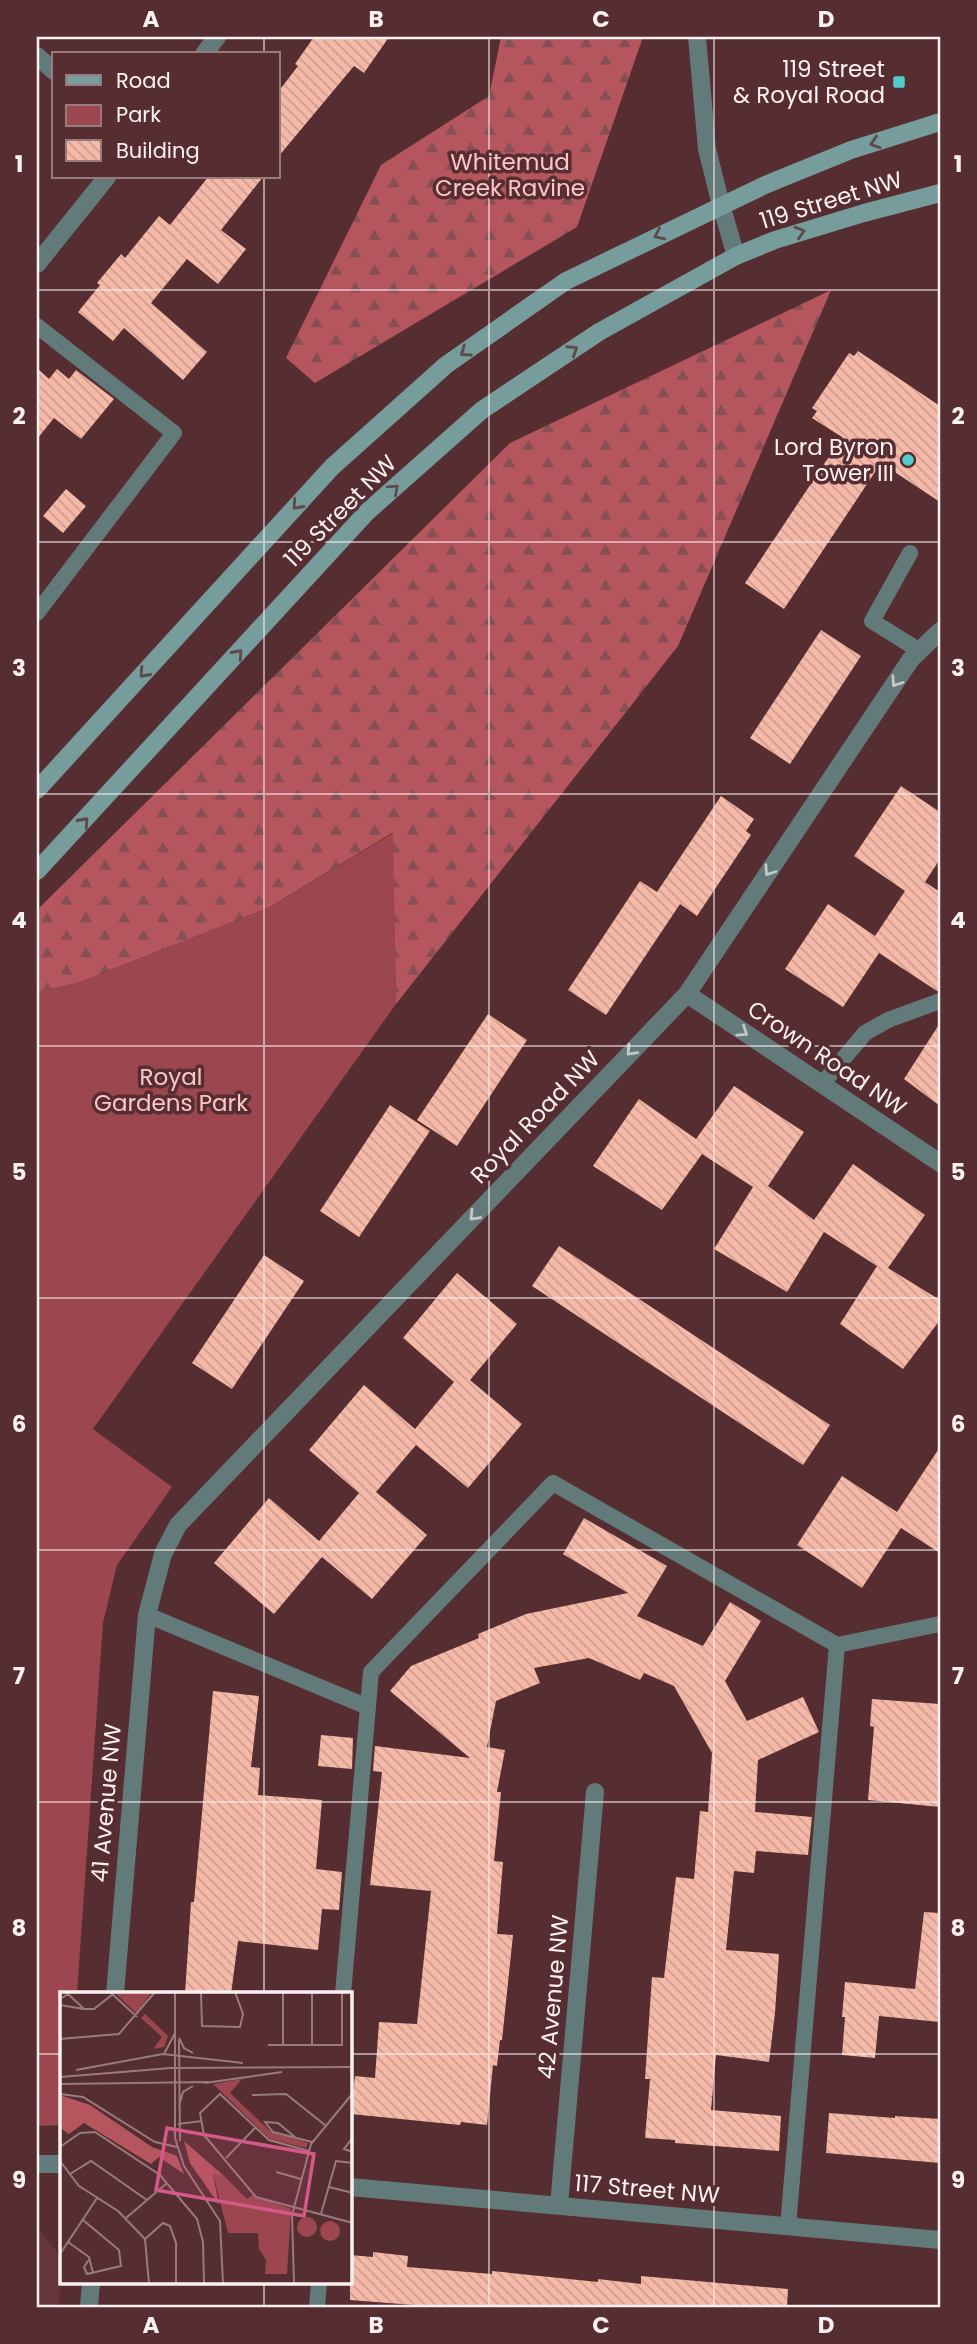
<svg xmlns="http://www.w3.org/2000/svg" width="977" height="2344" font-family="Poppins,sans-serif">
	<style>
		.built { fill: #653539 }
		.forest { fill: url(#forest-firs) }
		.green { fill: #9c474f }
		.building { fill: url(#building-back-hatch) }
		.lines { fill: none; stroke-linecap: round; stroke-linejoin: round }
		.service { stroke: #627a79; stroke-width: 16 }
		.minor { stroke: #627a79; stroke-width: 18 }
		.tertiary { stroke: #627a79; stroke-width: 18 }
		.secondary { stroke: #779c9c; stroke-width: 18 }
		.oneway { stroke: #5e494b }
		.oneway2 { stroke: #c6c7c7 }
		.grid { fill: none; stroke: #fcf1f1; stroke-width: 2; stroke-opacity: 0.55 }
		.poi-dot { fill: #52cdce; stroke: #562d30; stroke-width: 2.5 }
		.labels { text-anchor: middle; dominant-baseline: central; stroke-width: 7; stroke-linejoin: round; paint-order: stroke }
		.poi-label { font-size: 23px; fill: #fcf1f1; stroke: #562d30; text-anchor: end }
		.park-label { font-size: 23px; fill: #fcc6c8; stroke: #562d30 }
		.street-label { font-size: 23px; fill: #fcf1f1; stroke: #562d30 }
		.inset-road { fill: none; stroke: #987b7d; stroke-width: 2 }
		.view { fill: #d35988; fill-opacity: 0.15; stroke: #d35988; stroke-width: 3.5 }
		.inset-edge { fill: none; stroke: #fcf1f1; stroke-width: 3.5 }
		.neatline { fill: none; stroke: #fcf1f1; stroke-width: 2.5 }
		.grid-label { font-size: 23px; text-anchor: middle; font-weight: bold; fill: #fcf1f1 }
	</style>
	<defs>
		<pattern id="forest-firs" width="22" height="20" patternUnits="userSpaceOnUse" patternTransform="scale(1.75)"><rect width="22" height="20" fill="#b5555e"/><path d="M5 1l3.5 6h-7zM16 11l3.5 6h-7z" fill="#864f54"/></pattern>
		<pattern id="building-back-hatch" width="6" height="6" patternUnits="userSpaceOnUse" patternTransform="scale(1.75)"><rect width="6" height="6" fill="#f6b9a8"/><path d="M-1 5l2 2M0 0l6 6M5-1l2 2" fill="none" stroke="#cc9d90"/></pattern>
	</defs>
	<rect width="100%" height="100%" fill="#562d30"/>
	<path class="built" d="M37,2226L61,2258L59,2307H37Z"/>
	<path class="forest" d="M501,37H643L577,227L315,383L286,358L381,165L489,96Z
		M831,290L678,646L396,1004L392,833L268,908L78,983L37,992V910L510,443Z"/>
	<path class="green" d="M393,833L396,1004L93,1429L172,1487L117,1565L103,1623L77,1994H61V2125L37,2126V992L78,983L268,908Z"/>
	<path class="building" d="M314,37H389L364,73L354,66L278,157V92L298,66L295,64Z
		M208,177H263L221,230L246,249L218,284L187,259L151,303L207,352L183,380L124,328L113,341L78,312L100,285L97,283L121,254L125,258L159,216L170,225Z
		M858,351L940,406V502L881,463L784,609L745,583L842,437L812,418L817,411L812,408L849,353L854,356Z
		M37,368L49,379L57,369L69,379L76,370L114,399L81,439L54,418L37,439Z
		M66,489L86,506L63,533L43,516Z
		M821,630L861,656L790,764L750,738Z
		M901,786L940,812V859L925,882L940,892V991H937L879,953L843,1007L785,969L828,904L875,936L905,891L854,856Z
		M721,796L754,819L746,831L751,835L697,916L680,904L606,1015L568,990L640,881L657,892Z
		M488,1014L527,1040L457,1146L417,1120Z
		M940,1023V1106L904,1079Z
		M734,1086L804,1132L768,1186L814,1220L853,1164L925,1215L888,1268L940,1300V1320L903,1369L840,1324L877,1266L824,1232L787,1292L714,1249L753,1187L702,1154L662,1210L593,1166L639,1099L696,1139Z
		M390,1105L430,1131L359,1237L320,1211Z
		M559,1246L830,1425L803,1465L532,1286Z
		M264,1255L304,1281L232,1389L192,1363Z
		M457,1273L517,1324L470,1380L522,1424L468,1488L416,1445L376,1492L427,1535L372,1599L322,1557L274,1614L214,1563L269,1498L319,1541L359,1493L309,1450L364,1385L415,1429L454,1382L403,1338Z
		M940,1447V1553L901,1528L862,1588L797,1545L842,1476L897,1512Z
		M584,1518L667,1566L637,1616L703,1646L730,1602L761,1621L725,1681L747,1721L803,1697L819,1732L758,1760L755,1812L812,1817L808,1855L756,1851L754,1873L734,1871L726,1950L779,1954L775,2013L769,2062L716,2055L711,2110L781,2116L779,2151L675,2143V2140L645,2138L650,2079H645L652,1977L664,1978L676,1877L694,1879L700,1811L708,1812L712,1753L674,1686L644,1673L640,1680L589,1658L534,1668L540,1683L496,1701L487,1747L505,1750L497,1792H501L494,1861L503,1862L497,1934L513,1935L502,2040H500L497,2066L493,2065L487,2125L461,2122L460,2125L351,2114L355,2076L375,2078L379,2022L417,2024L431,1891L370,1885L382,1772L373,1771L375,1746L470,1758L390,1691L411,1666L479,1638L478,1634L526,1614L628,1593L563,1554Z
		M213,1691L259,1696L251,1767L260,1768L258,1795L322,1800L316,1869L342,1872L339,1910L322,1909L318,1950L238,1941L231,1994H185L191,1902H194Z
		M872,1699L940,1704V1807L868,1800L874,1727L870,1726Z
		M321,1735L353,1738L352,1769L318,1766Z
		M924,1912L940,1913V2022L879,2016L875,2058L842,2055L845,2017H842L845,1982L915,1989Z
		M829,2113L895,2118V2116L940,2119V2163L826,2153Z
		M373,2252L408,2256L407,2267L492,2274V2271L598,2282V2279L641,2284V2276L788,2289L787,2307H414V2305L350,2300V2255L373,2257Z"/>
	<g class="lines">
		<path class="service" d="M37,326L174,433L37,613
			M910,553L872,621L920,651
			M822,1084L865,1033L888,1020L940,1001
			M147,1615L368,1707
			M837,1645L940,1624
			M343,1994L371,1672L553,1483L837,1645L788,2227
			M317,2307L319,2283"/>
		<path class="minor" d="M697,37L707,149L721,205
			M204,54L217,37
			M37,56L54,71
			M37,264L107,177
			M687,994L940,1163
			M115,1994L147,1615L163,1554L178,1525L687,994L911,659L940,631
			M350,2187L940,2240
			M559,2205L595,1792"/>
		<path class="tertiary" d="M721,205L736,256
			M37,2164H61
			M89,2307L91,2283"/>
		<path class="secondary" d="M37,790L332,467L446,365L566,281L765,185L851,150L940,122
			M37,871L367,512L482,410L599,332L736,256L775,240L864,213L940,193"/>
	</g>
	<defs><path id="oneway-chevron" d="M-2-3.5L2.5 0L-2 3.5" fill="none" stroke-width="1.6" stroke-linecap="round" stroke-linejoin="round" transform="scale(1.75)"/></defs>
	<g class="oneway">
		<use href="#oneway-chevron" transform="translate(875 143) rotate(162)"/>
		<use href="#oneway-chevron" transform="translate(800 232) rotate(-17)"/>
		<use href="#oneway-chevron" transform="translate(659 235) rotate(154)"/>
		<use href="#oneway-chevron" transform="translate(573 350) rotate(-33)"/>
		<use href="#oneway-chevron" transform="translate(465 352) rotate(145)"/>
		<use href="#oneway-chevron" transform="translate(394 489) rotate(-42)"/>
		<use href="#oneway-chevron" transform="translate(297 505) rotate(132)"/>
		<use href="#oneway-chevron" transform="translate(238 654) rotate(-48)"/>
		<use href="#oneway-chevron" transform="translate(144 673) rotate(132)"/>
		<use href="#oneway-chevron" transform="translate(84 822) rotate(-48)"/>
	</g>
	<g class="oneway2">
		<use href="#oneway-chevron" transform="translate(896 682) rotate(124)"/>
		<use href="#oneway-chevron" transform="translate(769 871) rotate(124)"/>
		<use href="#oneway-chevron" transform="translate(743 1032) rotate(34)"/>
		<use href="#oneway-chevron" transform="translate(631 1051) rotate(134)"/>
		<use href="#oneway-chevron" transform="translate(474 1216) rotate(134)"/>
	</g>
	<path class="grid" d="M264,37V54M489,37V2307M714,37V2307M264,177V1994M37,290H940M37,542H940M37,794H940M37,1046H940M37,1298H940M37,1550H940M37,1802H940M37,2054H61M350,2054H940M264,2283V2307"/>
	<g class="poi-dot">
		<rect x="892" y="75" width="14" height="14" rx="3.5"/>
		<circle cx="908" cy="460" r="7"/>
	</g>
	<g class="labels">
		<g class="poi-label">
			<text x="885" y="69">119 Street<tspan x="885" dy="26">&amp; Royal Road</tspan></text>
			<text x="894" y="447">Lord Byron<tspan x="894" dy="26">Tower III</tspan></text>
		</g>
		<g class="park-label">
			<text x="510" y="162">Whitemud<tspan x="510" dy="26">Creek Ravine</tspan></text>
			<text x="171" y="1077">Royal<tspan x="171" dy="26">Gardens Park</tspan></text>
		</g>
		<g class="street-label">
			<text transform="translate(831 200) rotate(-17)">119 Street NW</text>
			<text transform="translate(340 511) rotate(-45)">119 Street NW</text>
			<text transform="translate(827 1058) rotate(34)">Crown Road NW</text>
			<text transform="translate(535 1117) rotate(-46)">Royal Road NW</text>
			<text transform="translate(106 1803) rotate(-85)">41 Avenue NW</text>
			<text transform="translate(553 1997) rotate(-85)">42 Avenue NW</text>
			<text transform="translate(647 2189) rotate(5)">117 Street NW</text>
		</g>
	</g>
	<g transform="translate(60 1992)">
		<rect width="292" height="292" fill="#562d30"/>
		<path d="M0,103L30,113L92,155L117,164L124,182L99,165L91,172L24,131L9,142L0,136ZM124,149L164,184L153,183L159,213L130,171Z" fill="#b5555e"/>
		<path d="M54,0H92L76,21ZM85,22L108,44L104,55L93,57L102,45L81,26ZM182,87L170,101L209,138L248,151L246,156L210,147L153,92ZM153,182L164,184L187,207L192,203L231,217L227,282H205L206,268L199,257L198,241H168ZM237 235a10 10 0 1 1 20 0a10 10 0 1 1-20 0ZM260 239a10 10 0 1 1 20 0a10 10 0 1 1-20 0Z" fill="#9c474f"/>
		<path class="inset-road" d="M50,0L77,25M115,0V146L124,174L160,229L163,292M141,0L142,34L180,35L183,22L175,0M0,7L8,2L24,17H34L53,2M0,13L24,17M119,46L124,56L133,61M0,47L59,42L95,0M119,48L120,149M208,53H282V0M223,53V0M252,53V0M104,62L115,41M16,78L103,62L183,71M0,85L111,76L293,75M145,91L222,80M0,92L149,90M0,102L23,105L95,150L117,155M192,103L226,102L265,133M119,114L123,100L133,94M118,132L142,129M293,145L284,157L293,160M236,146L218,131L205,130L213,140L217,141L252,150M0,155L20,141L35,140L100,183L137,227L143,250L144,292M249,159L209,148L160,102L140,121L144,143L196,205L293,231M166,166L195,136M0,169L19,194L58,219L85,247L89,292M216,180L241,187M10,182L31,169L87,208M269,195L293,201M261,222L276,169L293,171M66,226L107,191M23,228L59,258L61,274L27,282L24,275L30,266M85,247L103,231L110,234L116,251V292M8,250L29,265L33,281M0,262L37,206M234,292L232,223L251,152L293,101"/>
		<path class="view" d="M107,136L254,162L244,224L96,198Z"/>
		<rect width="292" height="292" class="inset-edge"/>
	</g>
	<rect width="977" height="2344" fill="none" stroke="#562d30" stroke-width="77"/>
	<rect x="52" y="52" width="228" height="126" fill="#562d30" stroke="#987b7d" stroke-width="2"/>
	<rect x="66" y="75" width="35" height="10" fill="#779c9c" stroke="#987b7d" stroke-width="2"/>
	<text x="116" y="88" font-size="21" fill="#fcf1f1">Road</text>
	<rect x="66" y="105" width="35" height="21" fill="#9c474f" stroke="#987b7d" stroke-width="2"/>
	<text x="116" y="122" font-size="21" fill="#fcf1f1">Park</text>
	<rect x="66" y="140" width="35" height="21" fill="url(#building-back-hatch)" stroke="#987b7d" stroke-width="2"/>
	<text x="116" y="158" font-size="21" fill="#fcf1f1">Building</text>
	<rect x="38" y="38" width="901" height="2268" class="neatline"/>
	<g class="grid-label">
		<text x="151" y="27">A</text>
		<text x="376" y="27">B</text>
		<text x="601" y="27">C</text>
		<text x="826" y="27">D</text>
		<text x="19" y="172">1</text>
		<text x="958" y="172">1</text>
		<text x="19" y="424">2</text>
		<text x="958" y="424">2</text>
		<text x="19" y="676">3</text>
		<text x="958" y="676">3</text>
		<text x="19" y="928">4</text>
		<text x="958" y="928">4</text>
		<text x="19" y="1180">5</text>
		<text x="958" y="1180">5</text>
		<text x="19" y="1432">6</text>
		<text x="958" y="1432">6</text>
		<text x="19" y="1684">7</text>
		<text x="958" y="1684">7</text>
		<text x="19" y="1936">8</text>
		<text x="958" y="1936">8</text>
		<text x="19" y="2188">9</text>
		<text x="958" y="2188">9</text>
		<text x="151" y="2333">A</text>
		<text x="376" y="2333">B</text>
		<text x="601" y="2333">C</text>
		<text x="826" y="2333">D</text>
	</g>
</svg>
